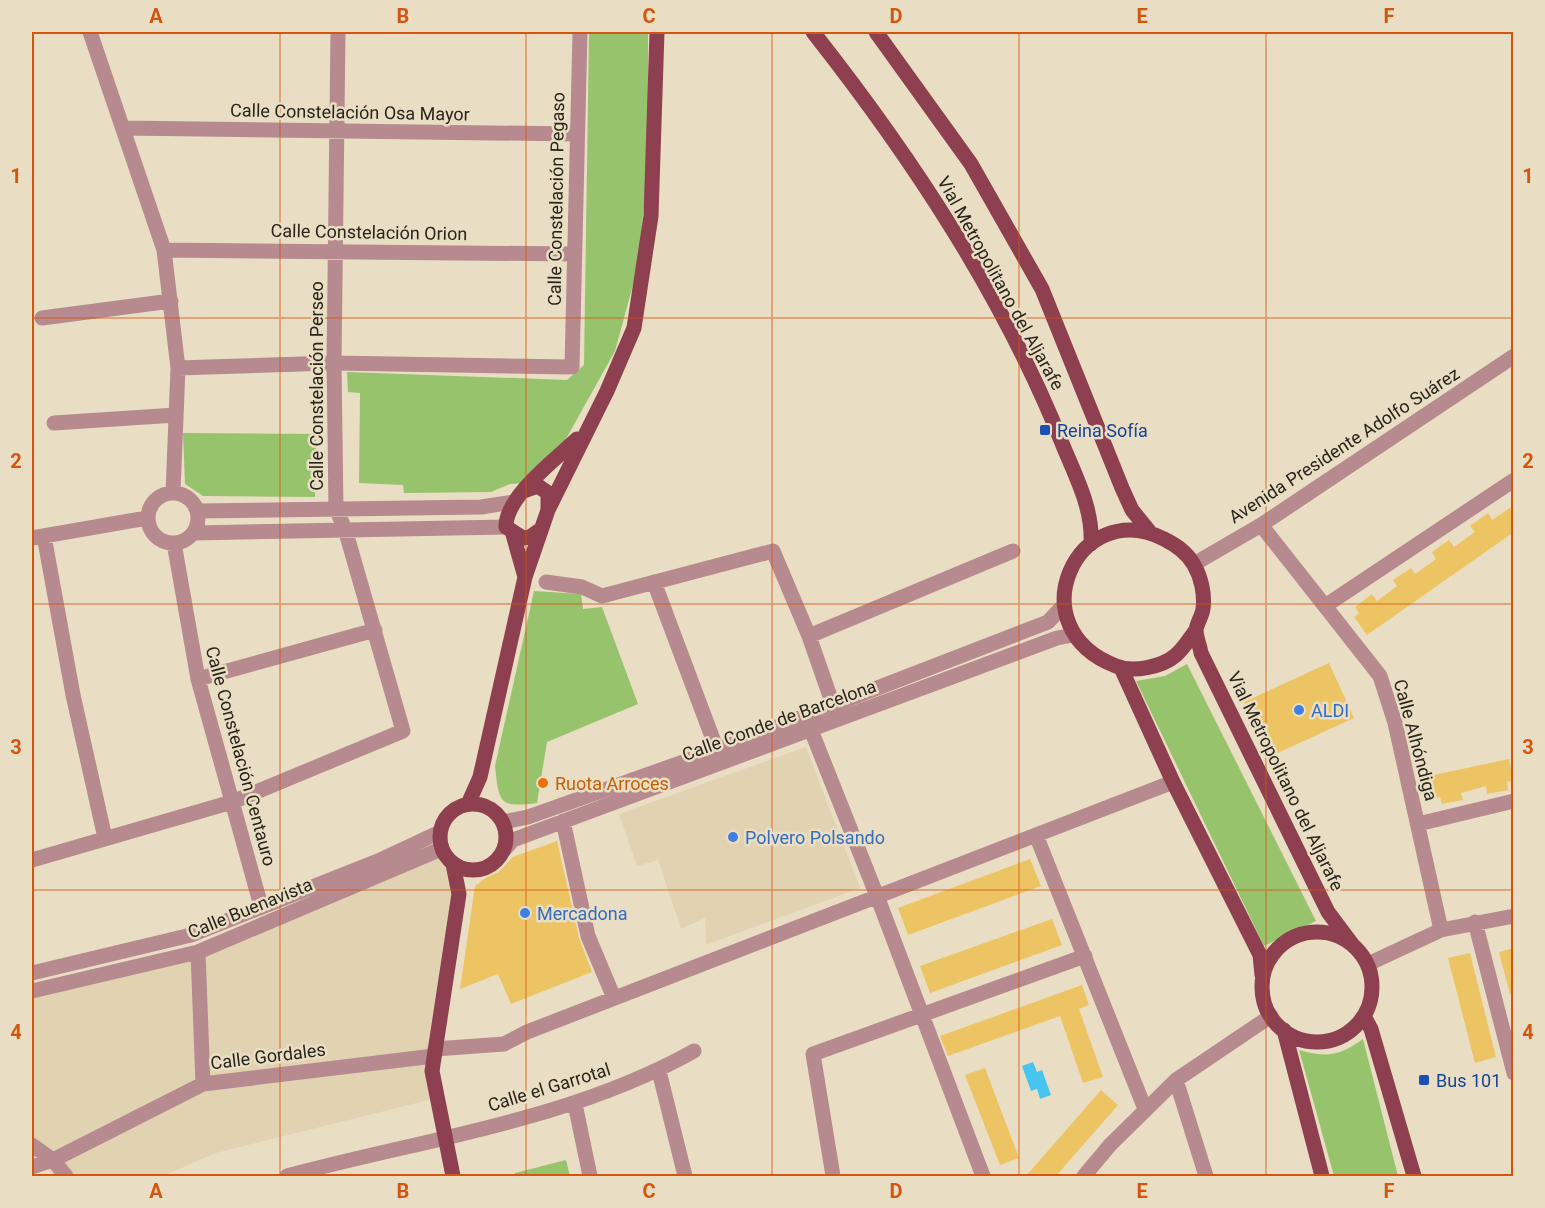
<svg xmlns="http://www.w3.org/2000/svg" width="1545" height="1208" font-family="Roboto,sans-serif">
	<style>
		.built { fill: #e1d3b2 }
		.green { fill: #98c36d }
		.water { fill: #47c4f0 }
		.building { fill: #ecc463 }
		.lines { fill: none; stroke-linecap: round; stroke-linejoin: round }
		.minor { stroke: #b78a90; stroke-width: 15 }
		.major { stroke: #8e4050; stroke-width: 15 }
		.grid { fill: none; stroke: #d5540e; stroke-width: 1.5; stroke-opacity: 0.55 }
		.transit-dot { fill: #1a4fb4; stroke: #e9dec4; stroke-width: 2 }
		.shop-dot { fill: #3f7fe0; stroke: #e9dec4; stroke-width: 2 }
		.food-dot { fill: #e8710a; stroke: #e9dec4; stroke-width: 2 }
		.labels { text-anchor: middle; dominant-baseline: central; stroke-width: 5; stroke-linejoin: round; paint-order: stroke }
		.street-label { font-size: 18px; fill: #29251b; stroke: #e9dec4 }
		.transit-label { font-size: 18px; fill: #164399; stroke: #e9dec4; text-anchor: start }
		.shop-label { font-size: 18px; fill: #366cbe; stroke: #e9dec4; text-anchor: start }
		.food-label { font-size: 18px; fill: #c56008; stroke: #e9dec4; text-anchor: start }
		.neatline { fill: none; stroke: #d5540e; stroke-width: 2 }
		.grid-label { font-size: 20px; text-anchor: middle; font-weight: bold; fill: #d5540e }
	</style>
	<rect width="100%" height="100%" fill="#e9dec4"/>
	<path class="built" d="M806,747L860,888L706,945L705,918L681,929L658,860L637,866L619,814Z
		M441,849L453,864L459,894L432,1071L437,1098L216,1153L163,1176H55L32,1157V991L198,952Z"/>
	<path class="green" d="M589,32H648V164L638,267L615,351L542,482L510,484L491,492L404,493L403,485L359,483L360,393L348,392L347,372L567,380L584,365Z
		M183,433L316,434L315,497L203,496L185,484Z
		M534,591L581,594L583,609L602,607L638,704L547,742L537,803C499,808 499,803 495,766Z
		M1187,664L1316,921L1264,946L1136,681L1165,676Z
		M1363,1039L1398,1176H1334L1299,1050C1327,1058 1339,1056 1363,1039Z
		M566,1160L570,1176H515V1173Z"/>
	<path class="water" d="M1033,1062L1037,1072L1042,1070L1051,1095L1040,1099L1037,1089L1031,1091L1022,1066Z"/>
	<path class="building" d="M1514,505V532L1367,635L1354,617L1359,613L1355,607L1372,594L1377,601L1397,586L1393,580L1411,568L1415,574L1436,559L1432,552L1449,540L1454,547L1475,532L1470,526L1488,513L1492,520Z
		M1329,663L1354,718L1269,757L1244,702Z
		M1509,759L1513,780L1507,782L1508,790L1487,794L1486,786L1461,793L1463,800L1442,804L1440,797L1433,798L1429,776Z
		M557,841L579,938L592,972L511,1004L498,974L460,989L475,886L487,877L499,872L513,857Z
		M1030,859L1041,886L908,935L898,908Z
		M1052,919L1062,945L930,993L920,966Z
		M1514,948V994H1510L1499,952Z
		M1470,953L1496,1057L1475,1063L1448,958Z
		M1082,985L1089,1005L1079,1009L1103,1077L1083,1083L1060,1016L948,1056L940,1036Z
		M985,1068L1019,1158L1000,1165L965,1075Z
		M1101,1090L1118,1105L1056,1176H1026Z"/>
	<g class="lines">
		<path class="minor" d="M90,32L164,250L178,368L173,492
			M123,128L576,134
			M164,250L574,254
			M42,318L171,301
			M178,368L334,363L572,367L580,32
			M54,423L176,415
			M148 518a25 25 0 1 1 50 0a25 25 0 1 1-50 0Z
			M197,511L481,507L513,502
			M1261,525L1380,676L1395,723L1441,930
			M193,533L506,527
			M44,536L73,695L105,838
			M32,538L147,518
			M174,543L198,679L261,906
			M1194,564L1261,525L1514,356
			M546,582L582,587L602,596L773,551L809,636L833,705
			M654,582L717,750
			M1325,606L1514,480
			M809,636L1013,551
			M198,679L375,630
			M811,730L877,896L983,1176
			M563,821L588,936L614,998
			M503,822L528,817L717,750L1048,622L1064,605
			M1418,824L1514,801
			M1036,835L1145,1109
			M504,850L513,840L1057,638L1073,635
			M32,860L232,802L403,731L345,529L336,509L334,363L338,32
			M1475,922L1514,1073
			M198,952L203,1084
			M1368,964L1441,930L1514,916
			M32,973L191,935L378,861L440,832
			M32,991L198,952L441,849
			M435,1049L504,1044L527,1032L1173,782
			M659,1071L685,1176
			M1176,1080L1206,1176
			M575,1104L590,1176
			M32,1145L53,1160L66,1176
			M32,1167L53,1160L203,1084L434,1056
			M287,1176C423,1139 569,1121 694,1051
			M833,1176L813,1054L1085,956
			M1084,1176L1110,1145L1176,1080L1271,1016"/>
		<path class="major" d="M813,32C913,159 1004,297 1064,448C1077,479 1093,510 1091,544
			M876,32L971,164L1042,289L1122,488L1132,510L1149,531
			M548,510L607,391L634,328L651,216L657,32
			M540,530L530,537L523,538L506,527C505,497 556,459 577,439
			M512,531L525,577
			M1196,630C1190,638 1184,648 1176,655C1162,667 1133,673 1116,666C1016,628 1077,495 1164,539C1176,545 1187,552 1194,565C1201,577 1205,594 1203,609C1202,616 1197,623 1196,630C1196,637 1200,646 1201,653L1328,912L1352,944
			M1121,668L1173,782L1260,955L1262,975
			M440 837a33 33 0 1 1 66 0a33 33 0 1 1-66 0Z
			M468,804L480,777L525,577L548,510V493L538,486L524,491
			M1262 987a55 55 0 1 1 110 0a55 55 0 1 1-110 0Z
			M1364,1016L1371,1029L1414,1176
			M1284,1030L1322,1176
			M453,1176L432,1071L459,894L453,864"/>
	</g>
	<path class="grid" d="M280,32V1176M526,32V1176M772,32V1176M1019,32V1176M1266,32V1176M32,318H1514M32,604H1514M32,890H1514"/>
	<g class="transit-dot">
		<rect x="1039" y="424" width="12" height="12" rx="3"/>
		<rect x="1418" y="1074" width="12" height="12" rx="3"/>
	</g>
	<g class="shop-dot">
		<circle cx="1299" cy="710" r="6"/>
		<circle cx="733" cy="837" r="6"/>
		<circle cx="525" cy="913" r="6"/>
	</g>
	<circle class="food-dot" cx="543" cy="783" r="6"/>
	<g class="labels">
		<g class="street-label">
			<text transform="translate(350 112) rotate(1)">Calle Constelación Osa Mayor</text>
			<text transform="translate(556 199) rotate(-89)">Calle Constelación Pegaso</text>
			<text transform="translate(369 232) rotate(1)">Calle Constelación Orion</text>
			<text transform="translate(1001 283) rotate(61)">Vial Metropolitano del Aljarafe</text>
			<text transform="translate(316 386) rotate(-90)">Calle Constelación Perseo</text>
			<text transform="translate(1344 445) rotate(-33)">Avenida Presidente Adolfo Suárez</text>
			<text transform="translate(779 720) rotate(-20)">Calle Conde de Barcelona</text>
			<text transform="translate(1416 740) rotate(75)">Calle Alhóndiga</text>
			<text transform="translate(241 756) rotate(75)">Calle Constelación Centauro</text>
			<text transform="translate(1286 781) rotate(64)">Vial Metropolitano del Aljarafe</text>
			<text transform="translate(250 908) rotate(-22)">Calle Buenavista</text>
			<text transform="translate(268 1056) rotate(-7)">Calle Gordales</text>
			<text transform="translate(549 1087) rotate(-17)">Calle el Garrotal</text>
		</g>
		<g class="transit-label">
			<text x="1057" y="430">Reina Sofía</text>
			<text x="1436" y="1080">Bus 101</text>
		</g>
		<g class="shop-label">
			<text x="1311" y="710">ALDI</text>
			<text x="745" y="837">Polvero Polsando</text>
			<text x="537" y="913">Mercadona</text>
		</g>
		<g class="food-label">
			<text x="555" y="783">Ruota Arroces</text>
		</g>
	</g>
	<rect width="1545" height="1208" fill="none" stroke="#e9dec4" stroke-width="66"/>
	<rect x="33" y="33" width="1479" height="1142" class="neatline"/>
	<g class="grid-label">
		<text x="156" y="23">A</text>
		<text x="403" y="23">B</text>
		<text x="649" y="23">C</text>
		<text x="896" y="23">D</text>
		<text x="1142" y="23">E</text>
		<text x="1389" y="23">F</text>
		<text x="16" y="183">1</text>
		<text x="1528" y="183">1</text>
		<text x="16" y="468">2</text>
		<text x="1528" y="468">2</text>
		<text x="16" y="754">3</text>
		<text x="1528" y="754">3</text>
		<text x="16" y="1039">4</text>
		<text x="1528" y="1039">4</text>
		<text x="156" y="1198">A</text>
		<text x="403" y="1198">B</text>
		<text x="649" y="1198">C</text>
		<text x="896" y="1198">D</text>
		<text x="1142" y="1198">E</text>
		<text x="1389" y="1198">F</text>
	</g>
</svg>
